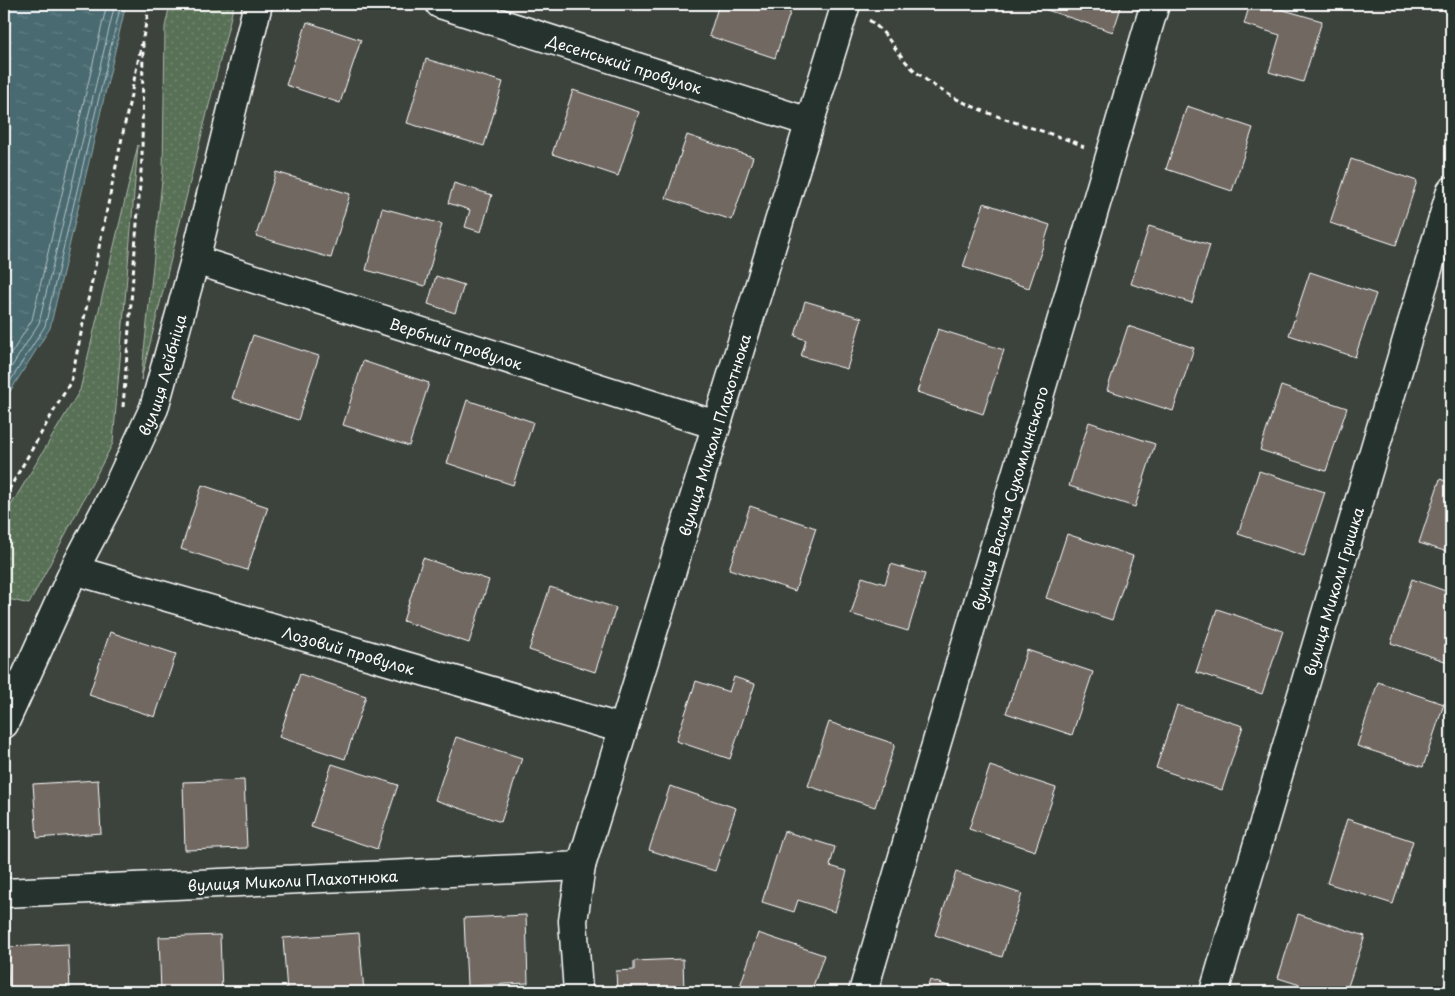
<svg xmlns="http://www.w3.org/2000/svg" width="1455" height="996" font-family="'Playpen Sans',sans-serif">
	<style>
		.grass { fill: url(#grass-dots); stroke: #acb8aa }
		.water { fill: url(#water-ripples); stroke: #92a6a9 }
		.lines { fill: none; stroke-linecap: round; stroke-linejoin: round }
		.shore { stroke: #b6c3c6; stroke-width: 1 }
		.building { fill: #716862; stroke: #fff }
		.minor-casing { stroke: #fff; stroke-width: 31 }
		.path { stroke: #fff; stroke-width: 3; stroke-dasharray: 5 4; stroke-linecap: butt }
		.minor { stroke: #26332d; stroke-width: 28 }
		.labels { text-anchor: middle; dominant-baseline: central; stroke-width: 4; stroke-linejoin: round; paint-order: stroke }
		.street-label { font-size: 15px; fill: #fff; stroke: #26332d }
	</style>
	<defs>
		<pattern id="grass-dots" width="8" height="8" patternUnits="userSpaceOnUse" patternTransform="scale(1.25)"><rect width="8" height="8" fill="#587156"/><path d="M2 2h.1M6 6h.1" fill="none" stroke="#71866f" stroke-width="1.8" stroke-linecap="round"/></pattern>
		<pattern id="water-ripples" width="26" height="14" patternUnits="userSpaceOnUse" patternTransform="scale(1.25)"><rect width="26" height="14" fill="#496a70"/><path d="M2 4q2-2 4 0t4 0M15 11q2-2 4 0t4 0" fill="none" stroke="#648085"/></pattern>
	</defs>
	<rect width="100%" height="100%" fill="#3c433d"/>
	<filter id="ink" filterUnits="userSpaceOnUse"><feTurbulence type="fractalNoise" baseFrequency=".02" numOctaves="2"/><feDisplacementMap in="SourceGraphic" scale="10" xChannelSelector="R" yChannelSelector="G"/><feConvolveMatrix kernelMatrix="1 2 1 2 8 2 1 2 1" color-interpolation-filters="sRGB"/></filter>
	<g filter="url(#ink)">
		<path class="grass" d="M170,4H234L141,380L163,171L165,27Z
			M138,145L113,443L29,604L4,598V517L80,390Z"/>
		<path class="water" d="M4,4H126L50,328L4,401Z"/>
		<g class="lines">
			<path class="shore" d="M4,365L32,320L107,4
				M4,379L39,323L115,4
				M4,391L45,326L121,4"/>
		</g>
		<path class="building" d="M719,4H793L775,58L709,36Z
			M1049,4H1122L1113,32L1047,10Z
			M1250,4H1263L1322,21L1303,82L1269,72L1280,35L1244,24Z
			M307,22L361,40L340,103L286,85Z
			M426,59L503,82L484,146L407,123Z
			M573,90L639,112L618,176L552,154Z
			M1187,106L1253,128L1232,191L1166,169Z
			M687,135L753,157L732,220L666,198Z
			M1351,159L1417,181L1396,245L1330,223Z
			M276,172L350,194L331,258L256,236Z
			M454,183L492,195L481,232L465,227L470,210L448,203Z
			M984,203L1050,225L1029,288L963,267Z
			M382,208L442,224L425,286L366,270Z
			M1149,226L1210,245L1192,303L1131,284Z
			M1310,272L1376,294L1355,357L1289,335Z
			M436,276L464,285L455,313L428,304Z
			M805,301L862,318L847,369L801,356L806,340L795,336Z
			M1128,326L1194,348L1173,411L1107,390Z
			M938,329L1004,350L983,414L917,392Z
			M253,335L319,356L298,420L232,398Z
			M363,361L429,383L409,446L343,425Z
			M1281,386L1347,408L1326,471L1260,450Z
			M467,400L533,422L513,485L447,463Z
			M1089,422L1155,444L1135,507L1069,486Z
			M1259,471L1325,492L1304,556L1238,534Z
			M1440,479L1451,483V553L1419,543Z
			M202,485L268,507L247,570L181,549Z
			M750,506L816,528L795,591L729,569Z
			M1067,534L1133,556L1112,620L1046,598Z
			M423,558L489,580L469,643L403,621Z
			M891,564L925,574L908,631L851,614L862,577L885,584Z
			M1412,579L1451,593V663L1391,643Z
			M550,587L616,608L595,672L529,650Z
			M1217,609L1283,631L1262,694L1196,672Z
			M110,632L176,654L155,717L89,695Z
			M1027,650L1093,672L1072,735L1006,713Z
			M300,674L366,696L345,759L279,737Z
			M734,677L755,684L730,759L676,741L696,681L729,692Z
			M1378,682L1444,704L1423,767L1357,746Z
			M1177,705L1243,726L1222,790L1156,768Z
			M829,722L895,744L875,807L808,786Z
			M456,737L522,758L501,822L435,800Z
			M332,764L398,785L377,849L311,827Z
			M990,766L1056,788L1035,851L969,829Z
			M98,780L101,833L37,838L33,784Z
			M244,780L247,848L185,850L183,782Z
			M670,786L736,808L715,871L649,850Z
			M1347,819L1413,841L1393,904L1327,883Z
			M784,831L835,847L830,866L847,871L835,912L798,900L794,912L762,902Z
			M956,872L1022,894L1002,957L935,935Z
			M1298,914L1365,936L1346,992H1322L1278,978Z
			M526,915L528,983L467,986L464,918Z
			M359,933L364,992H287L283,938Z
			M758,933L824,955L811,992H738Z
			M220,935L222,992H161L159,937Z
			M68,944L70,992H9L7,947Z
			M683,959L684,992H617L616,971L634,970V961Z
			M930,980L966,992H926Z"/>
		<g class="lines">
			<defs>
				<g id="minor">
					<path id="s1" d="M440,4L809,122"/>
					<path id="s2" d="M195,260L716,425"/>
					<path id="s3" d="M74,570L623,729"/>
					<path id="s4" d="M4,724L74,570L116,490L154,408L195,260L258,4"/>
					<path id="s5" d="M4,893L581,866L846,4"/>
					<path d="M578,992L573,921L581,866"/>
					<path id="s6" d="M863,992L1155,4"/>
					<path id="s7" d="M1214,992L1451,191"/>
				</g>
			</defs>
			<use href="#minor" class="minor-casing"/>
			<path class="path" d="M869,20C888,33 896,53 912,68C955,109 1019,122 1074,142L1084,147
				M123,407L142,158L143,42
				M4,498L71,381L150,4"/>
			<use href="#minor" class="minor"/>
		</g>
	</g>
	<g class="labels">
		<g class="street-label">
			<text stroke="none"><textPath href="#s1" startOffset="194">Десенський провулок</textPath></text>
			<text stroke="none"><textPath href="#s2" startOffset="274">Вербний провулок</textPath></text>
			<text stroke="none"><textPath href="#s4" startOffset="384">вулиця Лейбніца</textPath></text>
			<text stroke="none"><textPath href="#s5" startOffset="1029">вулиця Миколи Плахотнюка</textPath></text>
			<text stroke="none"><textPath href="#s6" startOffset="515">вулиця Василя Сухомлинського</textPath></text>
			<text stroke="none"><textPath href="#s7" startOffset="418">вулиця Миколи Гришка</textPath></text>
			<text stroke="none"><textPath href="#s3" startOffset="286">Лозовий провулок</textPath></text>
			<text stroke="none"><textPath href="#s5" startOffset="289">вулиця Миколи Плахотнюка</textPath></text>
		</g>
	</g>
	<rect width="1455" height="996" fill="none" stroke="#26332d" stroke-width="20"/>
	<rect x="10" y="10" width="1435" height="976" fill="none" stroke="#fff" stroke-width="2" filter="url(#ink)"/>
</svg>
